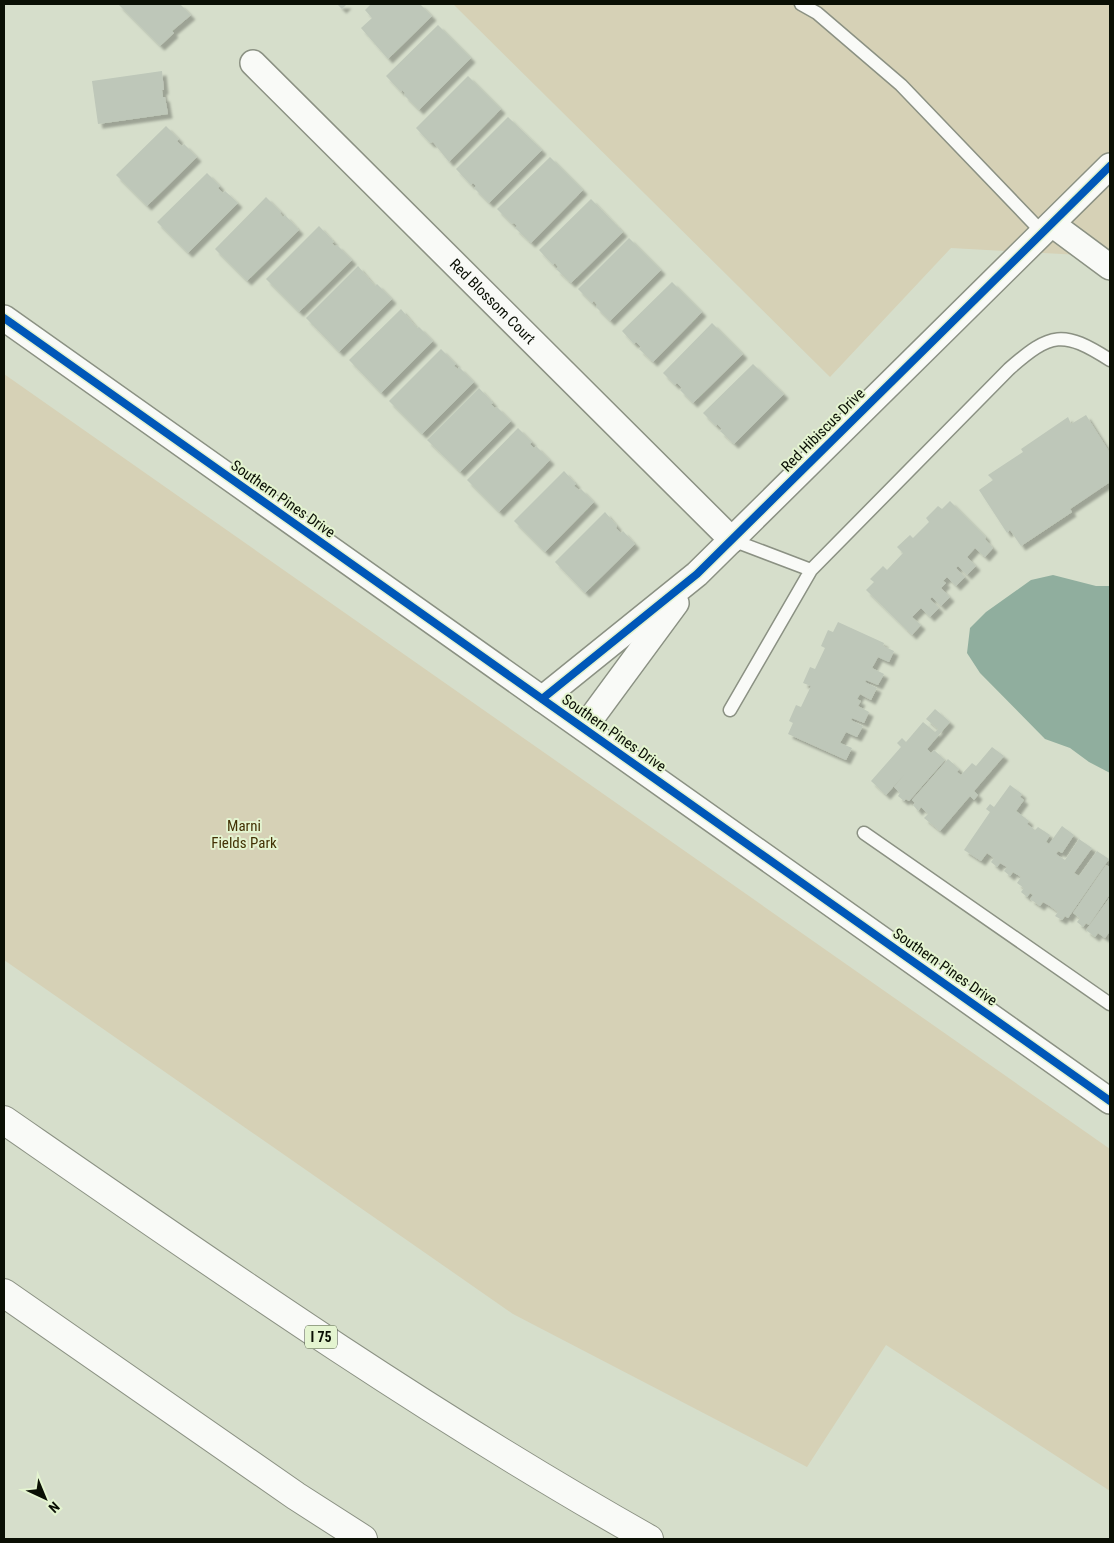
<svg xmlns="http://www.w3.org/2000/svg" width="1114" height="1543" font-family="'Roboto Condensed',sans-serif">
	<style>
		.green { fill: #d6d1b6 }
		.water { fill: #90ae9e }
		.building { fill: #bec7b9; filter: url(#shadow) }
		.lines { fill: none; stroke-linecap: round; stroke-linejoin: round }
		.lane-casing { stroke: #8b9183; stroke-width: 15 }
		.street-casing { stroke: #8b9183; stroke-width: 28 }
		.highway-casing { stroke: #8b9183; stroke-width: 30 }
		.lane { stroke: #f9faf7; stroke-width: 12 }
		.street { stroke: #f9faf7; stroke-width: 25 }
		.highway { stroke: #f9faf7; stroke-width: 28 }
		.cycleway-casing { stroke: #e4f4d0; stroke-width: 11 }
		.cycleway { stroke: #0057b8; stroke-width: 8 }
		.labels { text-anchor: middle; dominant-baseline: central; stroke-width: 4; stroke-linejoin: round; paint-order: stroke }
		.shield { fill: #e4f4d0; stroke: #4b5441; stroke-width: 1 }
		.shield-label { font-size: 14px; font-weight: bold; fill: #0a0f04 }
		.street-label { font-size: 15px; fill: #0a0f04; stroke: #e4f4d0 }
		.park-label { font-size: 15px; fill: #433104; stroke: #e4f4d0 }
	</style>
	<defs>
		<filter id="shadow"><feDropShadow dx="4.5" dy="4.5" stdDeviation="1" flood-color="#0004"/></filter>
	</defs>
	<rect width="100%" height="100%" fill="#d6decb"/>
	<path class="green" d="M453,4H1110V265L1098,256L951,248L830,377Z
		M4,374L1110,1149V1491L886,1345L807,1467L513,1314L4,960Z"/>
	<path class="water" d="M1053,575L1096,586H1110V773L1089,762L1070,748L1045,739L980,673L967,653L970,628L986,612L1031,580Z"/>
	<path class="building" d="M118,4H180L191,15L172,31L174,33L160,46Z
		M337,4H347L342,9Z
		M371,4H420L432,16L388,59L361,28L372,18L365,10Z
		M438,25L471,58L419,110L404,95L405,93L402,90L401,92L386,76Z
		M162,71L164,90H162L163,97H165L168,114L98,124L92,81Z
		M468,76L501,109L449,162L433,142L430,143L416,128Z
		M508,117L542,150L489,203L474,188L476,186L473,183L471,185L456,169Z
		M166,126L179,139L177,141L182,146L184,144L197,157L147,206L116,175Z
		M550,157L583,190L531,243L515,228L517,226L514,223L512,224L497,209Z
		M207,173L220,186L218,188L223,193L225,191L238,203L188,253L157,222Z
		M266,197L281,212L280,213L283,217L285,215L299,230L247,281L215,249Z
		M591,199L623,232L571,283L556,269L558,267L555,263L553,265L539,250Z
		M319,226L334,242L332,243L335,246L337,245L352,260L299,312L266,279Z
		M629,238L661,270L610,321L596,307L597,305L594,301L592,303L578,289Z
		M358,266L375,286L377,284L392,299L339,352L306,318Z
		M672,282L702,312L653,362L639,349L641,347L636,342L634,344L622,331Z
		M401,309L417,328L419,327L433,341L381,393L349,360Z
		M712,323L743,354L693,403L680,390L682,388L677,383L675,385L663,373Z
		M441,349L456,364L454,366L458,369L459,367L474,382L422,434L389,401Z
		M753,364L784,394L734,444L720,431L722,429L717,424L716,426L703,413Z
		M479,388L493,403L491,404L495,408L497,407L511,421L460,472L427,440Z
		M1086,415L1110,453V482L1070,509L1072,512L1021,546L1010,530L1007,533L979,490L993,480L988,475L1023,452L1021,449L1068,417L1071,424Z
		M518,428L532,442L530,444L534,448L536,446L550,460L499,512L467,480Z
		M564,471L576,484L574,486L579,490L581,489L594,502L545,552L514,521Z
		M950,501L986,537L985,539L993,548L985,557L975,548L967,557L976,566L967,575L958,566L956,568L965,577L956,586L947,577L943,581L946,583L941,588L950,597L941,606L932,597L930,599L939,608L930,617L921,608L912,617L921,625L912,635L866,590L874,582L870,579L883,566L887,570L903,553L897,547L910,535L913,538L929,522L926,518L938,506L942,509Z
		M605,512L617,526L616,528L621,533L623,531L635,544L585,593L555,562Z
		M838,622L884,643L883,646L894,651L889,662L878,657L872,668L884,674L878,685L866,680L865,682L877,688L871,700L860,694L857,699L861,701L858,706L869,712L864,723L852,718L851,720L863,726L857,737L846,732L840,743L852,748L846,760L788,734L793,723L789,721L796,705L801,707L811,686L803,683L810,667L815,669L825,648L821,646L828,630L833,632Z
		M935,709L950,722L927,749L931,753L934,750L945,760L909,801L906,799L904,801L898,796L900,793L894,787L904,775L886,795L871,781L901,747L897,743L902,738L906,742L923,722L935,732L938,729L926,719Z
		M992,747L1004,756L974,791L978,795L974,800L970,796L940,831L924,818L928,814L921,807L918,811L913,805L915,803L912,800L948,759L959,769L957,772L961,775L972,763L976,766Z
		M1010,785L1022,794L1020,797L1024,800L1016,811L1029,821L1027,824L1035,830L1038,827L1050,835L1046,842L1049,844L1062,826L1074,835L1062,853L1058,851L1056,854L1065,860L1079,839L1092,848L1074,873L1079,876L1097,851L1109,859L1068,918L1065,916L1062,920L1055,916L1058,912L1050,906L1043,902L1040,906L1030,899L1033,895L1030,893L1027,897L1021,892L1024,888L1017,883L1021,877L1013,872L1010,876L1004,871L1007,867L1000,863L997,867L991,862L994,858L987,853L981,861L964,850L990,812L986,809L990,804L994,807Z
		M1106,865L1110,867V894L1089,925L1086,923L1083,927L1077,922L1080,918L1073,913Z
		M1110,897V931L1105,938L1098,933L1095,937L1086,930Z"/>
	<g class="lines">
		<defs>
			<path id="lane" d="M801,4L817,13L901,85L1043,233
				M732,540L811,570
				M730,710L811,570L1009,369C1051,332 1063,330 1110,360
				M864,833L1110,1004"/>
			<g id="street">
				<path id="s1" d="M253,63L732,540"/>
				<path d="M1052,224L1110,267"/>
				<path d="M4,318L1110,1101"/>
				<path d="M542,699L697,574L1110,166"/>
				<path d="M584,728L676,603"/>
			</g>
			<path id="highway" d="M4,1120C215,1266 425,1413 649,1539
				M4,1293L296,1496L363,1539"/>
		</defs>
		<use href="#lane" class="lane-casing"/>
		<use href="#street" class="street-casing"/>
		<use href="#highway" class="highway-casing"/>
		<use href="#lane" class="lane"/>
		<use href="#street" class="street"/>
		<use href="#highway" class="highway"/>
		<defs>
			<path id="cycleway" d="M4,318L1110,1101
				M542,699L697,574L1110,166"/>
		</defs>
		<use href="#cycleway" class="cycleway-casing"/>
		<use href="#cycleway" class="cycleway"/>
	</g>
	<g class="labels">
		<rect class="shield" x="305" y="1325.5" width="32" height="23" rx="4"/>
		<g class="shield-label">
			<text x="321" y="1337">I 75</text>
		</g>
		<g class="street-label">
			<text stroke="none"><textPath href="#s1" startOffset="338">Red Blossom Court</textPath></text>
			<text transform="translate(823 430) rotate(-45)">Red Hibiscus Drive</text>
			<text transform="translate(283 499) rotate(35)">Southern Pines Drive</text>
			<text transform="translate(614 733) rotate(35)">Southern Pines Drive</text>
			<text transform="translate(945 967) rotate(35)">Southern Pines Drive</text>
		</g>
		<g class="park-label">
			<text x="244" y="826">Marni<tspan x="244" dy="17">Fields Park</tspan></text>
		</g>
	</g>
	<rect width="1114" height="1543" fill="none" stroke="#0a0f04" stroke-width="10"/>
	<g transform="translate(45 1498) rotate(136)" stroke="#e4f4d0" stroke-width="4" paint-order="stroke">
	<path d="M0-4L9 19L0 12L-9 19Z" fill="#0a0f04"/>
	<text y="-8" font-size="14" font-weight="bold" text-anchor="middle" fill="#0a0f04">N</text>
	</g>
</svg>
